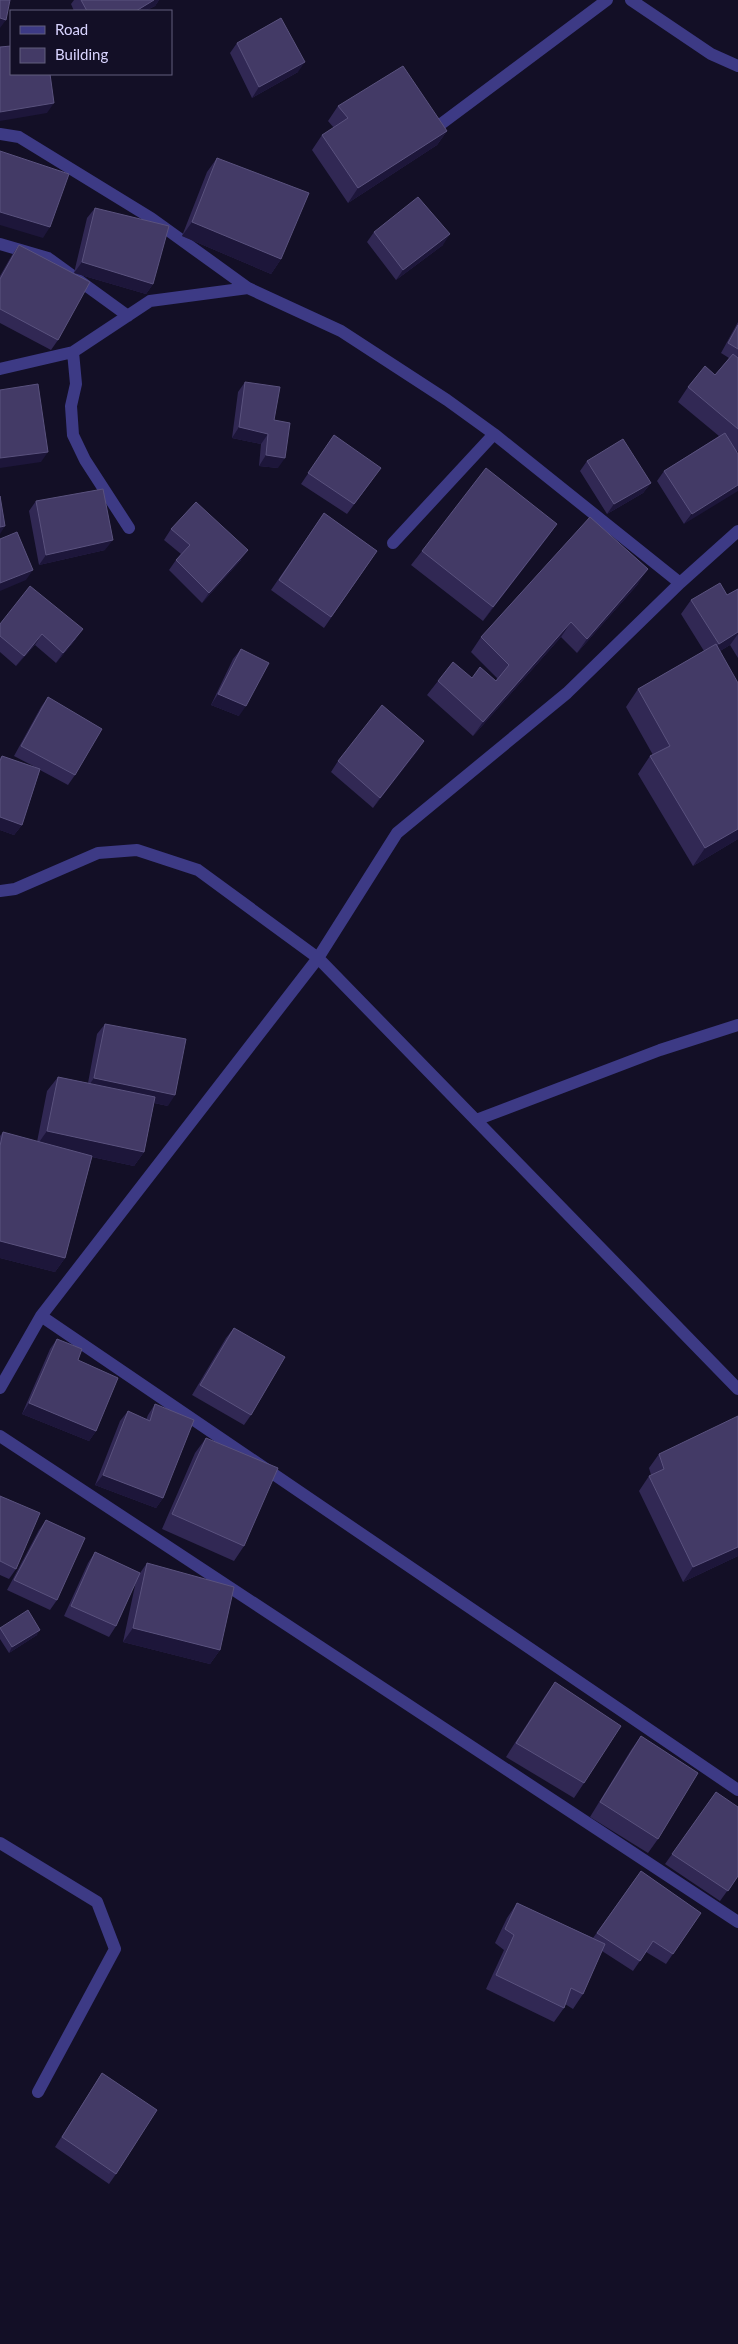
<svg xmlns="http://www.w3.org/2000/svg" width="738" height="2344" font-family="Lato,sans-serif">
	<style>
		.lines { fill: none; stroke-linecap: round; stroke-linejoin: round }
		.street { stroke: #3d3a85; stroke-width: 12 }
		.wall { fill: #312854 }
		.shaded-wall { fill: #1d163a }
		.building { fill: #433a66; stroke: #5a527e }
	</style>
	<rect width="100%" height="100%" fill="#130f26"/>
	<g class="lines">
		<path class="street" d="M631,0L711,54L738,66
			M437,127L607,0
			M0,134L19,137L151,218L248,288
			M0,244L48,258L128,316
			M73,352L76,384L71,406L73,435L85,460L129,528
			M0,369L73,352L150,301L248,288L341,331L447,400L494,434L680,583
			M393,543L494,434
			M0,891L15,889L98,853L137,850L198,870L318,958L738,1389
			M476,1120L660,1050L738,1025
			M41,1316L738,1790
			M0,1388L41,1316L318,958L397,833L567,693L680,583L738,531
			M0,1436L738,1922
			M0,1843L97,1902L115,1949L38,2092"/>
	</g>
	<path class="wall" d="M74,0H159L155,6L145,11H74L71,4Z
		M237,43L298,72L252,98L230,53Z
		M338,106L447,131L437,145L348,203L312,150L322,135L334,128L328,121Z
		M217,158L281,259L271,274L182,236L207,172Z
		M95,208L153,284L146,294L74,273L87,218Z
		M374,232L443,245L396,280L367,242Z
		M19,245L58,340L51,350L0,323V276L12,255Z
		M738,322V452L735,450L738,454L684,524L657,481L664,471L719,436L678,402L688,387L715,375L729,358L721,353Z
		M245,382L274,420L278,468L259,466L261,444L232,438L238,392Z
		M334,435L373,479L347,514L301,484Z
		M587,461L651,483L643,493L607,514L580,471Z
		M36,501L105,550L39,565L29,511Z
		M324,513L377,551L324,628L271,590Z
		M557,524L547,538L483,621L411,565L422,551Z
		M171,529L241,560L202,603L169,570L176,560L181,554L164,540Z
		M638,584L577,653L561,637L473,736L427,695L438,681H496L497,678L471,652L481,637Z
		M738,589V658L730,645L720,651L738,839L693,866L638,774L650,756L653,755L626,707L638,689L704,651L681,614L691,600L727,595Z
		M0,624L76,639L56,663L35,645L16,666L0,652Z
		M241,649L239,716L211,705L233,659Z
		M48,697L75,775L68,785L40,770L22,825L14,835L0,830V758L2,756L37,768L14,756L41,707Z
		M424,741L373,808L331,772L338,761Z
		M105,1024L168,1106L154,1103L144,1152L134,1166L92,1157L65,1258L55,1272L0,1258V1136L3,1132L37,1142L47,1091L58,1077L88,1083L97,1034Z
		M234,1328L251,1415L244,1425L192,1395L226,1338Z
		M57,1339L78,1360L96,1431L89,1441L22,1414L50,1349Z
		M155,1404L163,1498L156,1508L95,1485L120,1421L128,1411L146,1420L148,1415Z
		M206,1438L244,1546L234,1561L162,1529L195,1453Z
		M659,1454L738,1556L683,1582L639,1491L649,1476L651,1475L649,1468Z
		M0,1496L16,1569L9,1579L0,1575Z
		M46,1520L57,1600L50,1610L7,1590L39,1530Z
		M95,1552L140,1573L147,1563L220,1650L210,1664L123,1642L136,1581L116,1626L109,1637L64,1616L88,1563Z
		M0,1628L37,1635L9,1653L0,1639Z
		M555,1682L584,1783L574,1798L506,1757L545,1696Z
		M641,1736L658,1839L648,1853L590,1817L631,1750Z
		M716,1792L738,1876L720,1901L665,1864Z
		M641,1871L701,1913L666,1964L646,1952L633,1971L602,1951L583,1994L573,2009L565,2004L564,2008L554,2022L486,1989L504,1950L495,1943L507,1918L517,1903L593,1938Z
		M102,2073L116,2174L109,2184L55,2147Z"/>
	<path class="shaded-wall" d="M154,0H159L155,6L145,11H136Z
		M0,18L6,20L0,28Z
		M305,62L298,72L252,98L259,87Z
		M54,103L47,113L0,121V112Z
		M447,131L437,145L348,203L358,188Z
		M0,212L50,227L43,238L0,225Z
		M192,222L281,259L271,274L182,236Z
		M450,234L443,245L396,280L403,270Z
		M82,262L153,284L146,294L74,273Z
		M239,427L268,434L261,444L232,438Z
		M48,452L41,462L0,468V458Z
		M266,455L285,458L278,468L259,466Z
		M651,483L643,493L607,514L614,504Z
		M738,485V491L684,524L692,514Z
		M557,524L547,538L483,621L493,607Z
		M5,526L0,534V527Z
		M113,540L105,550L39,565L46,555Z
		M248,550L241,560L202,603L209,593Z
		M648,569L638,584L577,653L587,639Z
		M33,570L26,580L0,591V583Z
		M571,622L561,637L473,736L483,722Z
		M83,629L76,639L56,663L63,653Z
		M738,632V634L730,645L708,658L719,644Z
		M42,634L35,645L16,666L24,656Z
		M218,694L246,706L239,716L211,705Z
		M424,741L417,752L373,808L380,798Z
		M0,817L22,825L14,835L0,830Z
		M738,829V839L693,866L705,848Z
		M94,1078L175,1095L168,1106L87,1088Z
		M47,1131L144,1152L134,1166L37,1145Z
		M0,1241L65,1258L55,1272L0,1258Z
		M29,1403L96,1431L89,1441L22,1414Z
		M103,1475L163,1498L156,1508L95,1485Z
		M738,1547V1556L683,1582L693,1567Z
		M133,1628L220,1650L210,1664L123,1642Z
		M40,1630L37,1635L9,1653L12,1647Z"/>
	<path class="building" d="M0,0H10L6,20L0,18Z
		M81,0H154L136,11H87Z
		M281,18L305,62L259,87L237,43Z
		M11,46V74H50L54,103L0,112V47Z
		M403,66L447,131L358,188L322,135L348,118L338,106Z
		M0,151L69,174L50,227L0,212Z
		M217,158L309,193L281,259L192,222Z
		M418,197L450,234L403,270L374,232Z
		M95,208L169,226L153,284L82,262Z
		M19,245L90,282L58,340L0,309V279Z
		M738,325V349L728,343Z
		M733,354L738,358V429L688,387L705,366L715,375Z
		M245,382L280,387L274,420L290,423L285,458L266,455L268,434L239,427Z
		M38,384L48,452L0,458V390Z
		M725,433L738,454V485L692,514L664,471Z
		M334,435L381,468L354,504L308,473Z
		M623,439L651,483L614,504L587,461Z
		M486,468L557,524L493,607L422,551Z
		M103,489L113,540L46,555L36,501Z
		M0,496L5,526L0,527Z
		M196,502L248,550L209,593L176,560L190,545L171,529Z
		M324,513L377,551L331,617L279,580Z
		M590,517L648,569L587,639L571,622L483,722L438,681L453,662L472,678L480,667L496,681L509,665L481,637Z
		M17,532L33,570L0,583V539Z
		M720,583L727,595L738,589V632L719,644L691,600Z
		M30,586L83,629L63,653L42,634L24,656L0,636V624Z
		M716,644L738,683V829L705,848L650,756L670,746L638,689Z
		M241,649L269,663L246,706L218,694Z
		M48,697L102,729L75,775L21,746Z
		M382,705L424,741L380,798L338,761Z
		M2,756L40,769L22,825L0,817V761Z
		M105,1024L186,1039L175,1095L94,1078Z
		M58,1077L155,1097L144,1152L47,1131Z
		M3,1132L92,1156L65,1258L0,1241V1146Z
		M234,1328L285,1357L251,1415L200,1385Z
		M57,1339L82,1349L78,1360L118,1378L96,1431L29,1403Z
		M155,1404L194,1420L163,1498L103,1475L128,1411L150,1421Z
		M738,1416V1547L693,1567L649,1476L664,1469L659,1454Z
		M206,1438L278,1468L244,1546L172,1514Z
		M0,1496L40,1513L16,1569L0,1561Z
		M46,1520L85,1538L57,1600L14,1580Z
		M95,1552L140,1573L116,1626L71,1606Z
		M147,1563L234,1587L220,1650L133,1628Z
		M28,1610L40,1630L12,1647L0,1628Z
		M555,1682L621,1726L584,1783L516,1743Z
		M641,1736L698,1773L658,1839L600,1802Z
		M716,1792L738,1807V1876L728,1891L672,1854Z
		M641,1871L701,1913L673,1954L653,1941L640,1961L597,1933Z
		M517,1903L605,1944L583,1994L571,1988L564,2008L496,1975L514,1935L505,1929Z
		M102,2073L157,2110L116,2174L62,2137Z"/>
	<rect x="10" y="10" width="162" height="65" fill="#130f26" stroke="#625e7d"/>
	<rect x="20" y="26" width="25" height="8" fill="#3d3a85" stroke="#625e7d"/>
	<text x="55" y="35" font-size="15" fill="#d9d4ff">Road</text>
	<rect x="20" y="48" width="25" height="15" fill="#433a66" stroke="#625e7d"/>
	<text x="55" y="60" font-size="15" fill="#d9d4ff">Building</text>
</svg>
